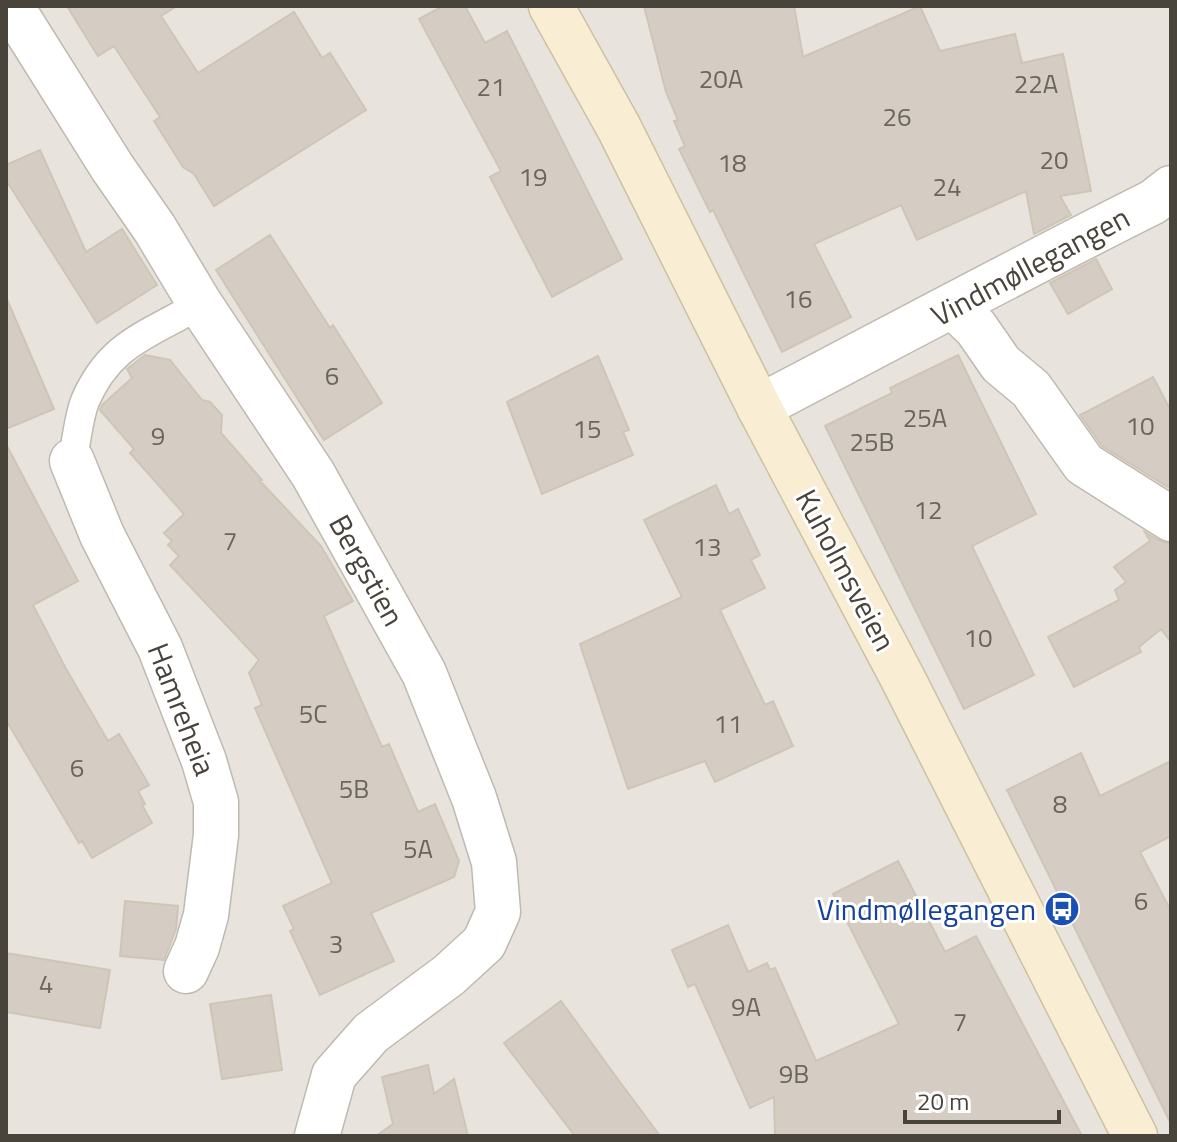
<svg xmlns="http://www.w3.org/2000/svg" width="1177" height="1142" font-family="'Titillium Web',sans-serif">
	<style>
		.residential { fill: #e8e3dc }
		.building { fill: #d5cdc3; stroke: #cfc5b7; stroke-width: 2 }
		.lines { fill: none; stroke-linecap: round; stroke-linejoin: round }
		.lane-casing { stroke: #bfb9b0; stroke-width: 31 }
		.street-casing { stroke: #bfb9b0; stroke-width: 47 }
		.secondary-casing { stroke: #cec1a2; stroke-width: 47 }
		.lane { stroke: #fff; stroke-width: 28 }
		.street { stroke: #fff; stroke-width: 44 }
		.secondary { stroke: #f9eed3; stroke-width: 44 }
		.labels { text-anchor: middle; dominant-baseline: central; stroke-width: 6; stroke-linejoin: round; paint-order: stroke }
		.number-label { font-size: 26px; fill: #6b665d }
		.street-label { font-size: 30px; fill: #48433b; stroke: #fff }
		.transit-label { font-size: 30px; fill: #164399; stroke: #fff; text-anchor: end }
	</style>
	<rect width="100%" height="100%" fill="#f5f2ed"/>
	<path class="residential" d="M6,6H1171V1136H6Z"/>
	<path class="building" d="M67,6H177L161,16L198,73L294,12L322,58L330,53L366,110L214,206L194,174L183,167L154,121L160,117L114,46L98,56Z
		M443,6H465L485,43L507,31L622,259L552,297L490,177L501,171L419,19Z
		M644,6H794L803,57L920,6L940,51L1015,34L1022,63L1063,54L1091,191L1060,196L1071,215L1034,234L1026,191L917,240L901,205L814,244L851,317L782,352L713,210L710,212L679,149L685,146L674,121L678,120L666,92Z
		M40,150L86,252L122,229L157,285L97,323L6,180V165Z
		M270,235L330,328L333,325L382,403L324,440L216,270Z
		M1096,259L1112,289L1068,314L1050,283Z
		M6,297L54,409L6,429Z
		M145,355L170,360L202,400L210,402L222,415L221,433L262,480L260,481L321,546L353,601L324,616L382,747L389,744L418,812L435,804L459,861L454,877L371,913L394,961L320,995L290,931L294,929L283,906L332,883L255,708L262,705L249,673L259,660L170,565L179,556L168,545L172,541L164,533L184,514L130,453L134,449L100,410L102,405L132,378L127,369Z
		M958,355L1036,514L972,546L1034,675L964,709L825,426L892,393L890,388Z
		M598,356L629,430L623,432L633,455L542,494L507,402Z
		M1153,377L1171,411V489L1102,446L1080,415Z
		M6,444L78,581L33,605L65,667L108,741L119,734L149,785L138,791L145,804L142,805L152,823L92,858L82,841L79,843L6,720Z
		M716,485L729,514L738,509L760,555L751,560L765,588L720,610L765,705L773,701L793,746L715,782L705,761L628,789L580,644L682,597L644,520Z
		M1145,532L1158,540L1171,544V642L1161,629L1139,647L1141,652L1074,687L1048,637L1119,600L1115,590L1126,582L1114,567L1150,541Z
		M1081,753L1100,796L1171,761V836L1140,852L1171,911V1124L1007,790Z
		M898,861L945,952L976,936L1082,1136H775L774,1097L750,1108L695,984L688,987L672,950L728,925L748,972L767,963L770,970L775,968L816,1061L899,1024L833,894Z
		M125,901L178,906L176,929L164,960L120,956Z
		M6,953L110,970L100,1028L6,1012Z
		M271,995L282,1070L222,1079L210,1004Z
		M561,1001L617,1078L660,1136H575L504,1043Z
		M428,1065L434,1094L454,1079L468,1136H376L393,1124L382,1077Z"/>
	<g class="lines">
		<defs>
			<path id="lane" d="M72,461C77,441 78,419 85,401C111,341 150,335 200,304"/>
			<path id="street" d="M11,6L112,167L155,229L200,304L313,474L424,673L474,798L494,862L498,912L484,943L449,975L371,1033L334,1075L317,1136
				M953,306L976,328L1001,364L1031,389L1084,464L1171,519
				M759,407C891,338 1021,268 1153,202L1171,188
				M72,461L102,535L160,648L204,761L216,802V835L206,915L197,947L186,971"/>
			<path id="secondary" d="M551,6L619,128L759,407L902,677L1135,1136"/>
		</defs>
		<use href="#lane" class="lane-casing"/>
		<use href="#street" class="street-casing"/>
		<use href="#secondary" class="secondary-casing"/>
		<use href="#lane" class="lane"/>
		<use href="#street" class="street"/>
		<use href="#secondary" class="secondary"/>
	</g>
	<defs>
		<symbol id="bus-disc" viewBox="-11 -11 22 22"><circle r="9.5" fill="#1a4fb4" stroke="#fff"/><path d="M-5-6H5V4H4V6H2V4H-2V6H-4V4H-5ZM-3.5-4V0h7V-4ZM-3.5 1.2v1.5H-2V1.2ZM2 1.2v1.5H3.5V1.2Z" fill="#fff"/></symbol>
	</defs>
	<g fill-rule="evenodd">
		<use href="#bus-disc" x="1042" y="889" width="40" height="40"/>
	</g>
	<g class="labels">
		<g class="number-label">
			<text x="721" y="78">20A</text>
			<text x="1036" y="83">22A</text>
			<text x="491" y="86">21</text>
			<text x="897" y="116">26</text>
			<text x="1054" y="159">20</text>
			<text x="732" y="162">18</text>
			<text x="533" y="176">19</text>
			<text x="947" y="186">24</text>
			<text x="798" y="298">16</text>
			<text x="332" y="375">6</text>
			<text x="925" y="417">25A</text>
			<text x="1140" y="425">10</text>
			<text x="587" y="428">15</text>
			<text x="158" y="435">9</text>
			<text x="872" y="441">25B</text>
			<text x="928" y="509">12</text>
			<text x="230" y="540">7</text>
			<text x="707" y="546">13</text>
			<text x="978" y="637">10</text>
			<text x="313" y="713">5C</text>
			<text x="728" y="723">11</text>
			<text x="77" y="767">6</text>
			<text x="354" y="788">5B</text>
			<text x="1060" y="803">8</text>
			<text x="418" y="848">5A</text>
			<text x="1141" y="900">6</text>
			<text x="336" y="943">3</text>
			<text x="46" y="983">4</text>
			<text x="746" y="1006">9A</text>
			<text x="960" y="1021">7</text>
			<text x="794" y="1073">9B</text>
		</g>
		<g class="street-label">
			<text transform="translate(1030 266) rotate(-28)">Vindmøllegangen</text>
			<text transform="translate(367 570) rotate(61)">Bergstien</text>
			<text transform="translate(846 570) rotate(62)">Kuholmsveien</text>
			<text transform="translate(182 709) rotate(69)">Hamreheia</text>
		</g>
		<g class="transit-label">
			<text x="1036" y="909">Vindmøllegangen</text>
		</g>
	</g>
	<rect width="1177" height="1142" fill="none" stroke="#48433b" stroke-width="16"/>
	<path d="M905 1110v12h154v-12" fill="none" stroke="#48433b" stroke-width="4"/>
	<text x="917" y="1110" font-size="24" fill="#48433b" stroke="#ffffff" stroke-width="6" paint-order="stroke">20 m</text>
</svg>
